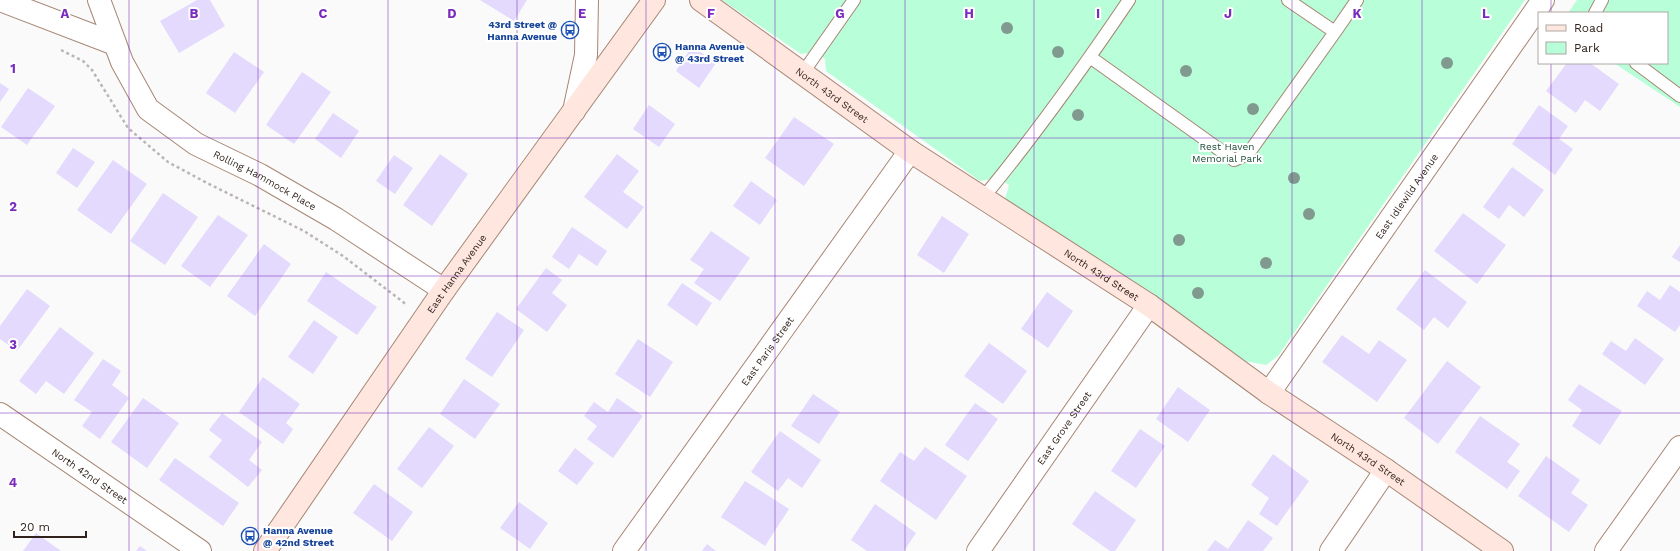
<svg xmlns="http://www.w3.org/2000/svg" width="1680" height="551" font-family="'Work Sans',sans-serif">
	<style>
		.green { fill: #b7fed9 }
		.building { fill: #e3dafd }
		.lines { fill: none; stroke-linecap: round; stroke-linejoin: round }
		.lane-casing { stroke: #a78673; stroke-width: 14 }
		.street-casing { stroke: #a78673; stroke-width: 24 }
		.secondary-casing { stroke: #a78673; stroke-width: 24 }
		.path { stroke: #bbb6b4; stroke-width: 2.5; stroke-dasharray: 3 3; stroke-linecap: butt }
		.lane { stroke: #fff; stroke-width: 12 }
		.street { stroke: #fff; stroke-width: 22 }
		.secondary { stroke: #ffe7e0; stroke-width: 22 }
		.tree { fill: #819a8f }
		.grid { fill: none; stroke: #7b2cbf; stroke-width: 1; stroke-opacity: 0.55 }
		.labels { text-anchor: middle; dominant-baseline: central; stroke-width: 4; stroke-linejoin: round; paint-order: stroke }
		.transit-label { font-size: 10px; font-weight: bold; fill: #164399; stroke: #fff; text-anchor: start }
		.street-label { font-size: 10px; fill: #31231c; stroke: #fff }
		.park-label { font-size: 10px; fill: #1e4c37; stroke: #fff }
		.grid-label { font-size: 13px; text-anchor: middle; font-weight: bold; fill: #7b2cbf; stroke: #fff; stroke-width: 4; stroke-linejoin: round; paint-order: stroke }
	</style>
	<rect width="100%" height="100%" fill="#fafafa"/>
	<path class="green" d="M722,0H1525L1278,356L1266,365L1245,361L1005,199L1009,185L994,175L991,179L980,181L826,71L825,59L812,50L809,53L801,54Z
		M1577,0H1680V107L1614,63H1667V13H1568Z"/>
	<path class="building" d="M197,0H210L225,26L179,53L160,21Z
		M480,0H527L514,21Z
		M692,46L716,63L699,88L676,71Z
		M234,52L264,72L235,113L206,93Z
		M1567,63H1590L1619,84L1600,111L1585,100L1576,113L1546,91Z
		M302,72L331,92L294,144L266,125Z
		M0,83L9,89L0,102Z
		M28,88L55,106L27,145L1,127Z
		M649,105L675,124L659,147L633,129Z
		M1539,105L1568,126L1559,139L1573,149L1555,175L1512,144Z
		M333,113L359,131L341,158L315,139Z
		M794,117L834,144L804,186L765,158Z
		M73,148L95,162L77,188L56,173Z
		M440,154L468,174L432,226L403,205Z
		M617,154L639,171L623,192L644,207L627,229L584,197Z
		M394,155L413,168L395,194L376,181Z
		M113,160L147,184L111,234L77,210Z
		M1512,167L1544,190L1524,217L1509,205L1499,219L1483,207Z
		M751,181L777,200L760,225L733,206Z
		M163,193L198,217L165,265L130,241Z
		M1463,213L1506,245L1477,284L1434,251Z
		M218,215L248,235L210,287L181,266Z
		M942,216L969,234L944,273L917,255Z
		M572,227L607,251L597,266L579,254L569,269L552,257Z
		M711,231L750,258L720,301L694,283L704,269L690,260Z
		M264,244L291,264L255,316L227,296Z
		M1680,245V262L1672,257Z
		M546,268L562,280L552,293L567,305L547,332L516,309Z
		M1425,270L1467,302L1448,328L1434,317L1424,330L1396,309Z
		M326,272L377,307L357,335L307,301Z
		M682,283L712,303L697,326L667,305Z
		M1670,285L1680,292V325L1675,332L1637,306L1647,291L1660,300Z
		M27,289L50,306L17,351L0,339V326Z
		M1047,292L1073,311L1048,348L1021,329Z
		M497,312L524,330L492,377L465,359Z
		M314,320L338,337L313,374L288,357Z
		M60,327L94,353L64,394L46,381L36,394L19,381Z
		M1342,335L1369,354L1379,340L1407,360L1377,402L1322,362Z
		M1635,338L1664,359L1645,385L1602,354L1611,341L1626,351Z
		M638,339L673,362L650,397L615,374Z
		M989,343L1027,371L1003,404L964,376Z
		M103,359L121,371L112,385L129,398L100,439L82,426L92,412L74,400Z
		M1447,361L1481,387L1438,444L1404,418Z
		M263,377L300,404L286,423L293,429L283,444L239,412Z
		M464,379L500,404L475,439L440,414Z
		M1579,384L1622,411L1600,445L1572,426L1582,410L1568,400Z
		M1178,387L1210,410L1188,442L1156,419Z
		M813,394L840,412L819,444L791,426Z
		M143,398L179,423L147,468L111,442Z
		M617,398L643,416L613,458L587,439L597,426L584,416L594,402L608,412Z
		M975,403L998,419L968,461L945,445Z
		M222,413L262,442L249,460L262,470L248,487L209,457L222,440L209,430Z
		M1480,416L1520,444L1507,462L1520,471L1507,489L1455,452Z
		M429,427L454,446L422,488L397,469Z
		M1140,429L1165,446L1136,488L1111,471Z
		M780,431L821,460L802,488L788,478L778,491L751,472Z
		M925,447L967,476L936,520L880,481L900,452L914,461Z
		M575,448L594,463L577,485L558,471Z
		M1273,454L1309,481L1277,526L1259,514L1269,498L1251,485Z
		M1546,456L1580,480L1571,493L1588,505L1569,532L1518,496Z
		M175,458L239,503L223,526L159,480Z
		M745,481L789,509L765,546L721,517Z
		M374,484L413,512L392,541L353,513Z
		M1095,491L1136,520L1115,551H1110L1072,524Z
		M519,502L548,523L530,549L500,528Z
		M875,504L916,533L904,551H867L851,540Z
		M1248,520L1273,538L1263,551H1207L1215,540L1228,549Z
		M36,533L61,551H23Z
		M707,544L716,551H702Z
		M140,546L147,551H136Z"/>
	<g class="lines">
		<defs>
			<path id="lane" d="M1595,13L1602,0
				M1335,32L1357,0
				M1090,57L1234,160L1248,154L1335,32L1288,0
				M1636,63L1680,96
				M802,74L854,0
				M983,198C1035,135 1083,68 1129,0"/>
			<g id="street">
				<path d="M0,0L115,44"/>
				<path id="s1" d="M99,0L122,62L148,109L196,144L260,175L336,219L444,290"/>
				<path d="M574,111L586,55L587,0"/>
				<path id="s2" d="M1269,393L1543,0"/>
				<path id="s3" d="M0,414L200,551"/>
				<path id="s4" d="M624,551L910,151"/>
				<path id="s5" d="M978,551L1149,305"/>
				<path d="M1331,551L1386,470"/>
				<path d="M1606,551L1680,447"/>
			</g>
			<g id="secondary">
				<path id="s6" d="M701,0L910,151L1149,305L1269,393L1386,470L1502,551"/>
				<path id="s7" d="M265,551L444,290L654,0"/>
			</g>
		</defs>
		<use href="#lane" class="lane-casing"/>
		<use href="#street" class="street-casing"/>
		<use href="#secondary" class="secondary-casing"/>
		<path class="path" d="M61,50L83,61L92,70L128,128L168,162L207,183L304,231L343,256L407,305"/>
		<use href="#lane" class="lane"/>
		<use href="#street" class="street"/>
		<use href="#secondary" class="secondary"/>
	</g>
	<g class="tree">
		<circle cx="1007" cy="28" r="6"/>
		<circle cx="1058" cy="52" r="6"/>
		<circle cx="1447" cy="63" r="6"/>
		<circle cx="1186" cy="71" r="6"/>
		<circle cx="1253" cy="109" r="6"/>
		<circle cx="1078" cy="115" r="6"/>
		<circle cx="1294" cy="178" r="6"/>
		<circle cx="1309" cy="214" r="6"/>
		<circle cx="1179" cy="240" r="6"/>
		<circle cx="1266" cy="263" r="6"/>
		<circle cx="1198" cy="293" r="6"/>
	</g>
	<path class="grid" d="M129,0V551M258,0V551M388,0V551M517,0V551M646,0V551M775,0V551M905,0V551M1034,0V551M1163,0V551M1292,0V551M1422,0V551M1551,0V13M1551,63V551M0,138H1680M0,276H1680M0,413H1680"/>
	<defs>
		<symbol id="bus-ring" viewBox="-11 -11 22 22"><circle r="9.5" fill="#fff" stroke="#1a4fb4" stroke-width="1.5"/><path d="M-5-6H5V4H4V6H2V4H-2V6H-4V4H-5ZM-3.5-4V0h7V-4ZM-3.5 1.2v1.5H-2V1.2ZM2 1.2v1.5H3.5V1.2Z" fill="#1a4fb4"/></symbol>
	</defs>
	<g fill-rule="evenodd">
		<use href="#bus-ring" x="560" y="20" width="20" height="20"/>
		<use href="#bus-ring" x="652" y="42" width="20" height="20"/>
		<use href="#bus-ring" x="240" y="526" width="20" height="20"/>
	</g>
	<g class="labels">
		<g class="transit-label">
			<text x="557" y="24" text-anchor="end">43rd Street @<tspan x="557" dy="12">Hanna Avenue</tspan></text>
			<text x="675" y="46">Hanna Avenue<tspan x="675" dy="12">@ 43rd Street</tspan></text>
			<text x="263" y="530">Hanna Avenue<tspan x="263" dy="12">@ 42nd Street</tspan></text>
		</g>
		<g class="street-label">
			<text stroke="none"><textPath href="#s6" startOffset="162">North 43rd Street</textPath></text>
			<text stroke="none"><textPath href="#s1" startOffset="257">Rolling Hammock Place</textPath></text>
			<text stroke="none"><textPath href="#s2" startOffset="240">East Idlewild Avenue</textPath></text>
			<text stroke="none"><textPath href="#s7" startOffset="337">East Hanna Avenue</textPath></text>
			<text stroke="none"><textPath href="#s6" startOffset="486">North 43rd Street</textPath></text>
			<text stroke="none"><textPath href="#s4" startOffset="246">East Paris Street</textPath></text>
			<text stroke="none"><textPath href="#s5" startOffset="150">East Grove Street</textPath></text>
			<text stroke="none"><textPath href="#s6" startOffset="810">North 43rd Street</textPath></text>
			<text stroke="none"><textPath href="#s3" startOffset="109">North 42nd Street</textPath></text>
		</g>
		<g class="park-label">
			<text x="1227" y="146">Rest Haven<tspan x="1227" dy="12">Memorial Park</tspan></text>
		</g>
	</g>
	<g class="grid-label">
		<text x="65" y="18">A</text>
		<text x="194" y="18">B</text>
		<text x="323" y="18">C</text>
		<text x="452" y="18">D</text>
		<text x="582" y="18">E</text>
		<text x="711" y="18">F</text>
		<text x="840" y="18">G</text>
		<text x="969" y="18">H</text>
		<text x="1098" y="18">I</text>
		<text x="1228" y="18">J</text>
		<text x="1357" y="18">K</text>
		<text x="1486" y="18">L</text>
		<text x="13" y="73">1</text>
		<text x="13" y="211">2</text>
		<text x="13" y="349">3</text>
		<text x="13" y="487">4</text>
	</g>
	<rect x="1538" y="12" width="130" height="52" fill="#ffffff" stroke="#ada7a4"/>
	<rect x="1546" y="25" width="20" height="6" fill="#ffe7e0" stroke="#ada7a4"/>
	<text x="1574" y="32" font-size="12" fill="#31231c">Road</text>
	<rect x="1546" y="42" width="20" height="12" fill="#b7fed9" stroke="#ada7a4"/>
	<text x="1574" y="52" font-size="12" fill="#31231c">Park</text>
	<path d="M14 531v6h72v-6" fill="none" stroke="#31231c" stroke-width="2"/>
	<text x="20" y="531" font-size="12" fill="#31231c" stroke="#ffffff" stroke-width="3" paint-order="stroke">20 m</text>
</svg>
